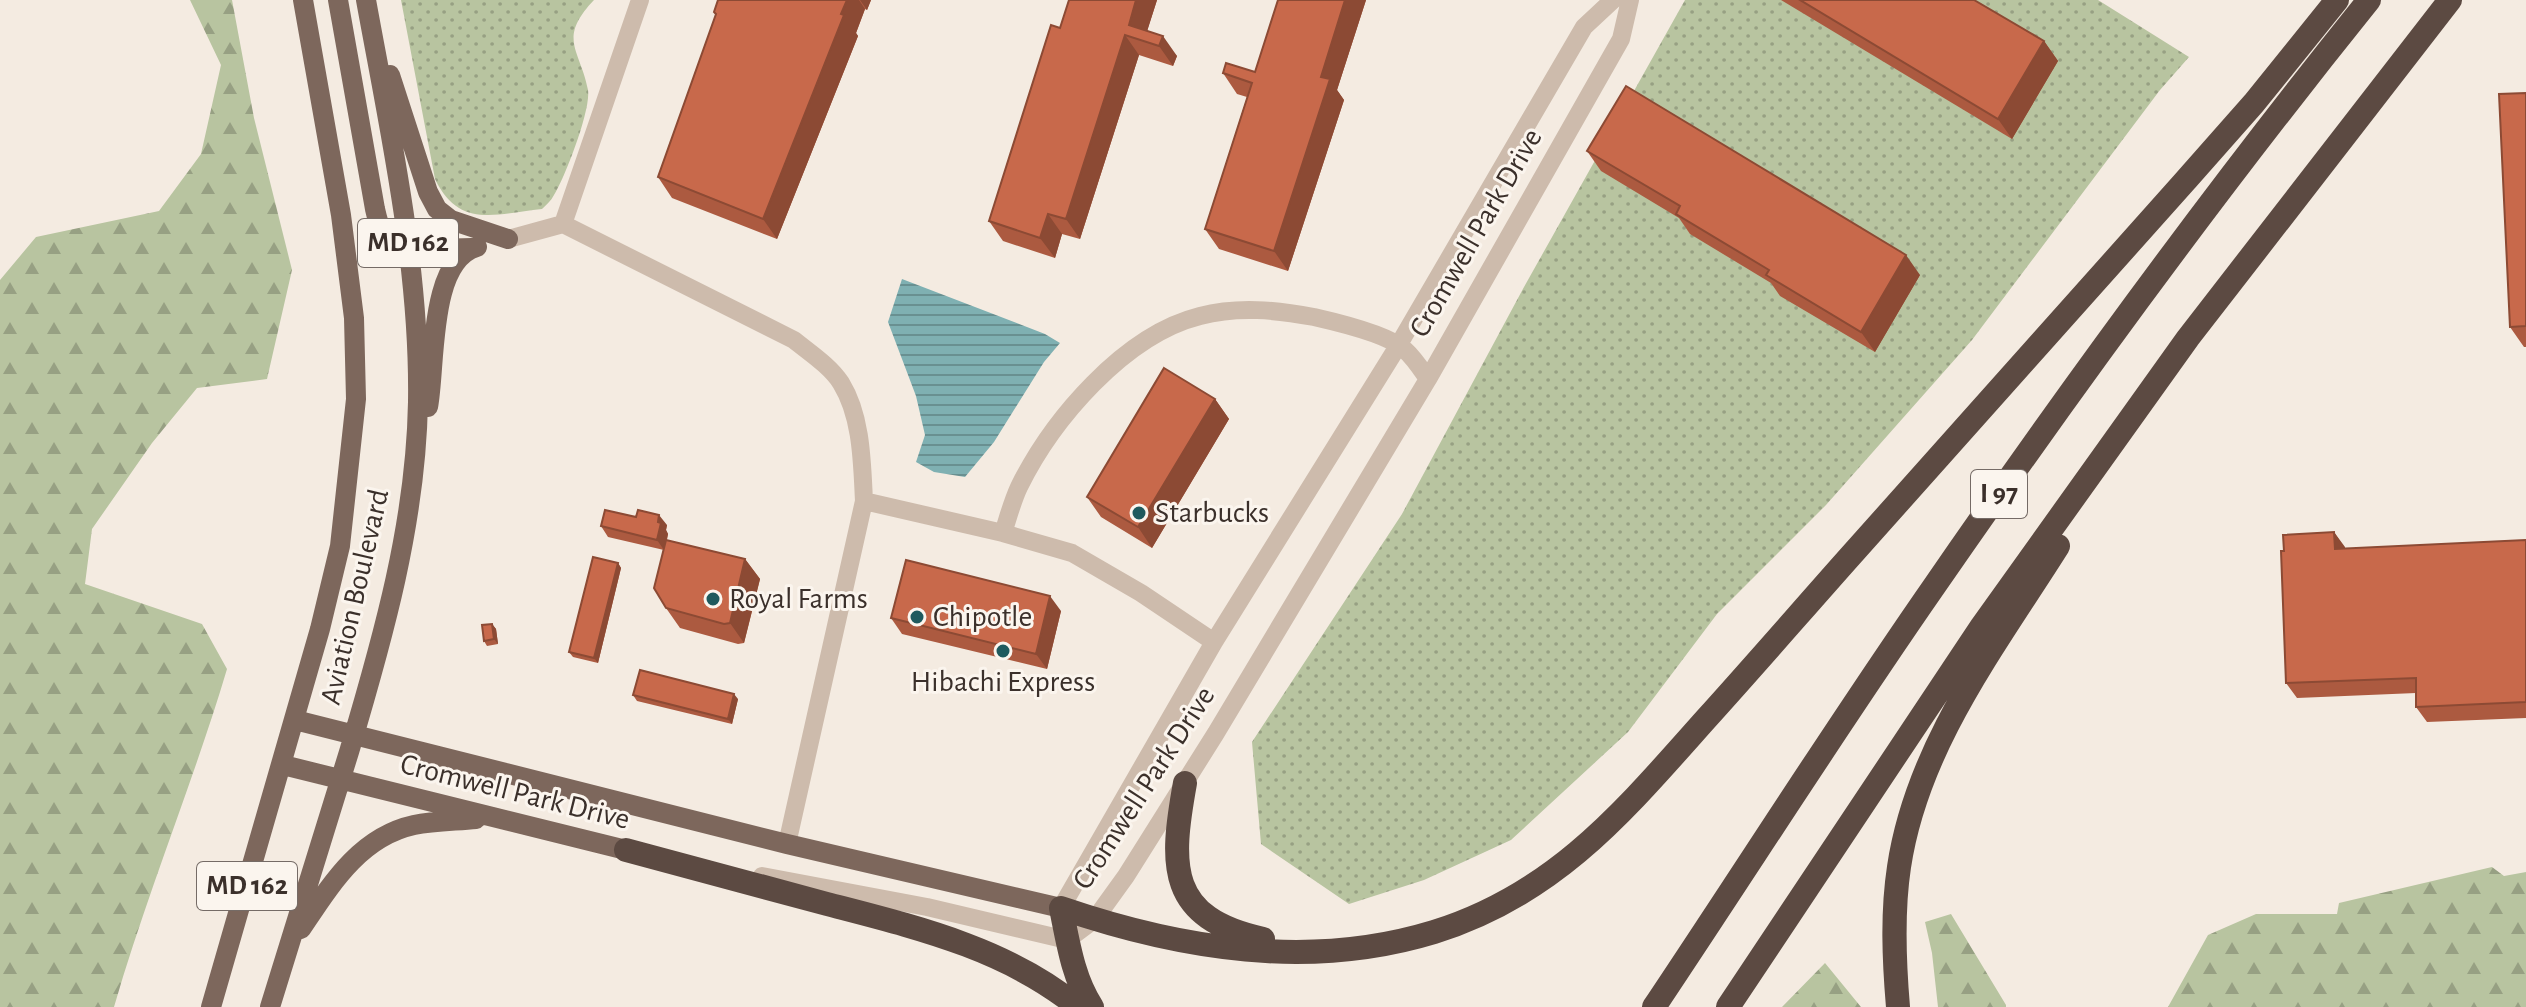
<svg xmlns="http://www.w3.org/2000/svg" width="2526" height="1007" font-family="'Alegreya Sans',sans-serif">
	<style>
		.grass { fill: url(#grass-dots) }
		.forest { fill: url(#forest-firs) }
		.water { fill: url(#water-rules) }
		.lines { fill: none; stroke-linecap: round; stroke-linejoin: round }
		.minor { stroke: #cdbbac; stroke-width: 18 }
		.primary { stroke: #7d675c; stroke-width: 20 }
		.motorway { stroke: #5c4a42; stroke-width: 24 }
		.wall { fill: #ac5a40 }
		.shaded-wall { fill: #8c4a34 }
		.building { fill: #c8694b; stroke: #8c4a34; stroke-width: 2 }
		.poi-dot { fill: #1f5a5e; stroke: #fbf5ee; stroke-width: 3 }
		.labels { text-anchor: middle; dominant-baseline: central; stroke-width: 6; stroke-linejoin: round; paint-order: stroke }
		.shield { fill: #fbf5ee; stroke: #756b66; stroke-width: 2 }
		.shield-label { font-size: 28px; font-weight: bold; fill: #3b302b }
		.street-label { font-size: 30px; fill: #3b302b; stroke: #fbf5ee }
		.poi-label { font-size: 30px; fill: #3b302b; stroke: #fbf5ee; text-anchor: start }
	</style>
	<defs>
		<pattern id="grass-dots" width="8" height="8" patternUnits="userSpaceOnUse" patternTransform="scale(2)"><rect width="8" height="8" fill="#b8c4a0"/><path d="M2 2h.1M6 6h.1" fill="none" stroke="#97a083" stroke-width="1.8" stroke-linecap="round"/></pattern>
		<pattern id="forest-firs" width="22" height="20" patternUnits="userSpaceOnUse" patternTransform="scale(2)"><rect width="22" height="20" fill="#b8c4a0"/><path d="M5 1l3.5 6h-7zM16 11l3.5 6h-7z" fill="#97a083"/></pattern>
		<pattern id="water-rules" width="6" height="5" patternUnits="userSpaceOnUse" patternTransform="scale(2)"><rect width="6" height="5" fill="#7fb0b2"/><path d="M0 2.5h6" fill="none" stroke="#699091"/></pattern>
	</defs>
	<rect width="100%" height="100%" fill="#f4ebe1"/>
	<path class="grass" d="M401,0H594C557,39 580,49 588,90C591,110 565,177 554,195C551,201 546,205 542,209C495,214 459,229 435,179Z
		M1685,0H2098L2189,57L2160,90L1972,340L1826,505L1717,614L1628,732L1511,840L1424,880L1349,904L1261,844L1252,742L1402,514L1524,287Z"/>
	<path class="forest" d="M190,0H232L254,118L292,270L267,379L197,388L152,443L92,529L85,584L202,624L227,669C193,783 147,893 114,1007H0V280L36,237L159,211L201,154L221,65Z
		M2492,867L2504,876L2526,872V1007H2168L2208,935L2256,914H2337L2339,903Z
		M1951,914L2006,1005V1007H1938L1932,953L1925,922Z
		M1825,963L1861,1007H1782Z"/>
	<path class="water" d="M902,279L1045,334L1060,343L1044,362L994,442L965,477L934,472L916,462L925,435L916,396L888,322Z"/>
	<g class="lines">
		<path class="minor" d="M563,224L794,340C810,353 830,366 841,383C862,417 862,463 864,501L787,844
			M508,239L563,224L640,0
			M864,501L1003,533L1072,553L1141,593L1214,642
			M1003,533C1008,518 1012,502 1019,487C1052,420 1124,335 1200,316C1238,306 1276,310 1314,317C1336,322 1390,335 1405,350C1414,358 1421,369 1428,379
			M762,876L927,907L1067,940L1095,919L1126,876L1216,733L1428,379L1621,39L1630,0
			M1061,908L1214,642L1398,346L1584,27L1613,0"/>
		<path class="primary" d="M338,0L375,209C379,227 383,242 400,250L472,248
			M390,75L428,192L437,209L451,220L508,239
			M428,407C436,365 428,261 477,247
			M295,720L787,844L1061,908
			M283,765L626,850
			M301,929C330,886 359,837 414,825C434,821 456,821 476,819
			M211,1007L320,629L340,546L356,399L354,318L341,215L303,0
			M270,1007C296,922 323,837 349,752C383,638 416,522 418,402C420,267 390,132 366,0"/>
		<path class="motorway" d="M1185,783C1170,866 1167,918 1263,939
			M626,850C693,868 760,886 827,904C915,927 1006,948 1078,1007
			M1092,1007C1073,978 1068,942 1061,908C1181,949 1310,970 1434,932C1556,894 1624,811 1706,719C1753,667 1799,614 1846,561C1960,434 2073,307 2186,180L2254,103L2337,0
			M1654,1007C1747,868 1837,726 1933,588C2071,388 2216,190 2369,0
			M1728,1007L1982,626L2188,338L2450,0
			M1898,1007C1894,960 1892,913 1899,867C1917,746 1995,646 2058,546"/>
	</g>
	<path class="wall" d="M718,0H871L867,10L865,9L856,33L858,36L777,239L672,198L658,177L716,16L714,12Z
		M1069,0H1157L1147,31L1177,56L1173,66L1139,55L1080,239L1062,234L1055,258L1003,241L989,221L1060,28Z
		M1278,0H1366L1337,90L1344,100L1288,271L1219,249L1205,229L1247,97L1237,94L1223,73L1255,72Z
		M1781,0H1974L2044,41L2058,61L2012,139Z
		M2526,93V347H2524L2510,327Z
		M1587,151L1920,275L1875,352L1780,296L1771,283L1690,234L1679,218L1601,171Z
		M1215,399L1229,419L1152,548L1101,517L1087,497Z
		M667,525L666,530L668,534L667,540L745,559L760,579L744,643L738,644L680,628L666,608L664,550L608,537L601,526Z
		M2334,532L2345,549L2526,540V718L2427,722L2416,707V693L2297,698L2286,683Z
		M618,563L621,568L598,663L573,657L569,652Z
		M1061,611L1047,669L902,634L891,618Z
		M492,624L496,629L498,644L487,646L484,641Z
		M633,695L738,699L732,724L637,701Z"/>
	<path class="shaded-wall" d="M847,0H859L865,9L856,33L858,36L777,239L763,219Z
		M860,0H871L867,10Z
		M1136,0H1157L1144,41L1129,25Z
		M1345,0H1366L1337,90L1344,100L1288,271L1274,251L1321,77Z
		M1125,35L1139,55L1080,239L1066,219Z
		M1163,36L1177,56L1173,66L1159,46Z
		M2044,41L2058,61L2012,139L1998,119Z
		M1048,214L1062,234L1055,258L1040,238Z
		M1906,255L1920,275L1875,352L1861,332Z
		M1215,399L1229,419L1152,548L1138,527Z
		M659,515L667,525L666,530L668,534L664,550L657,540L658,522Z
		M2334,532L2345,547L2346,564L2335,549Z
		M745,559L760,579L744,643L730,623Z
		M618,563L621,568L598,663L594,658Z
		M1050,596L1061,611L1047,669L1036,654Z
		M492,624L496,629L498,644L494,639Z
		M734,694L738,699L732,724L728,719Z"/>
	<path class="building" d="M718,0H847L841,14L844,15L763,219L658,177L716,14L714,12Z
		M1069,0H1136L1129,25L1163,36L1159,46L1125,35L1066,219L1048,214L1040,238L989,221L1051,25L1060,28Z
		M1278,0H1345L1321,77L1330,79L1274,251L1205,229L1252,83L1223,73L1226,63L1255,72Z
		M1800,0H1974L2044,41L1998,119Z
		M1626,86L1906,255L1861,332L1766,275L1769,270L1676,214L1680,206L1587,151Z
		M2526,93V326L2510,327L2499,94Z
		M1164,368L1215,399L1138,527L1087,497Z
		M605,510L636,517L638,510L659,515L658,522L661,523L657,540L601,526Z
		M2334,532L2335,549L2526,540V702L2416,707V678L2286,683L2281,551H2284L2283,535Z
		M666,540L745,559L730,623L724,624L666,608L654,588Z
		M593,557L618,563L594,658L569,652Z
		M906,560L1050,596L1036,654L891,618Z
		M492,624L494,639L484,641L482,625Z
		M640,670L734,694L728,719L633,695Z"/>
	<g class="poi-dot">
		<circle cx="1139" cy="513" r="8"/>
		<circle cx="713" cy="599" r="8"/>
		<circle cx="917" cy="617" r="8"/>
		<circle cx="1003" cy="651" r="8"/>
	</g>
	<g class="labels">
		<g class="shield">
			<rect x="358" y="219" width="100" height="48" rx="6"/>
			<rect x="1971" y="470" width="56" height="48" rx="6"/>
			<rect x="197" y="862" width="100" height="48" rx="6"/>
		</g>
		<g class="shield-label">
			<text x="408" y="243">MD 162</text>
			<text x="1999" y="494">I 97</text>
			<text x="247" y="886">MD 162</text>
		</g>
		<g class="street-label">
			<text transform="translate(1476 233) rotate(-60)">Cromwell Park Drive</text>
			<text transform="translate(355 597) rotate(-77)">Aviation Boulevard</text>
			<text transform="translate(1144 788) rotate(-57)">Cromwell Park Drive</text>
			<text transform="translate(515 792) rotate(14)">Cromwell Park Drive</text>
		</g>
		<g class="poi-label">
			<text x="1155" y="513">Starbucks</text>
			<text x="729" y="599">Royal Farms</text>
			<text x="933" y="617">Chipotle</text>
			<text x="1003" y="682" text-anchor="middle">Hibachi Express</text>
		</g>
	</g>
</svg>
